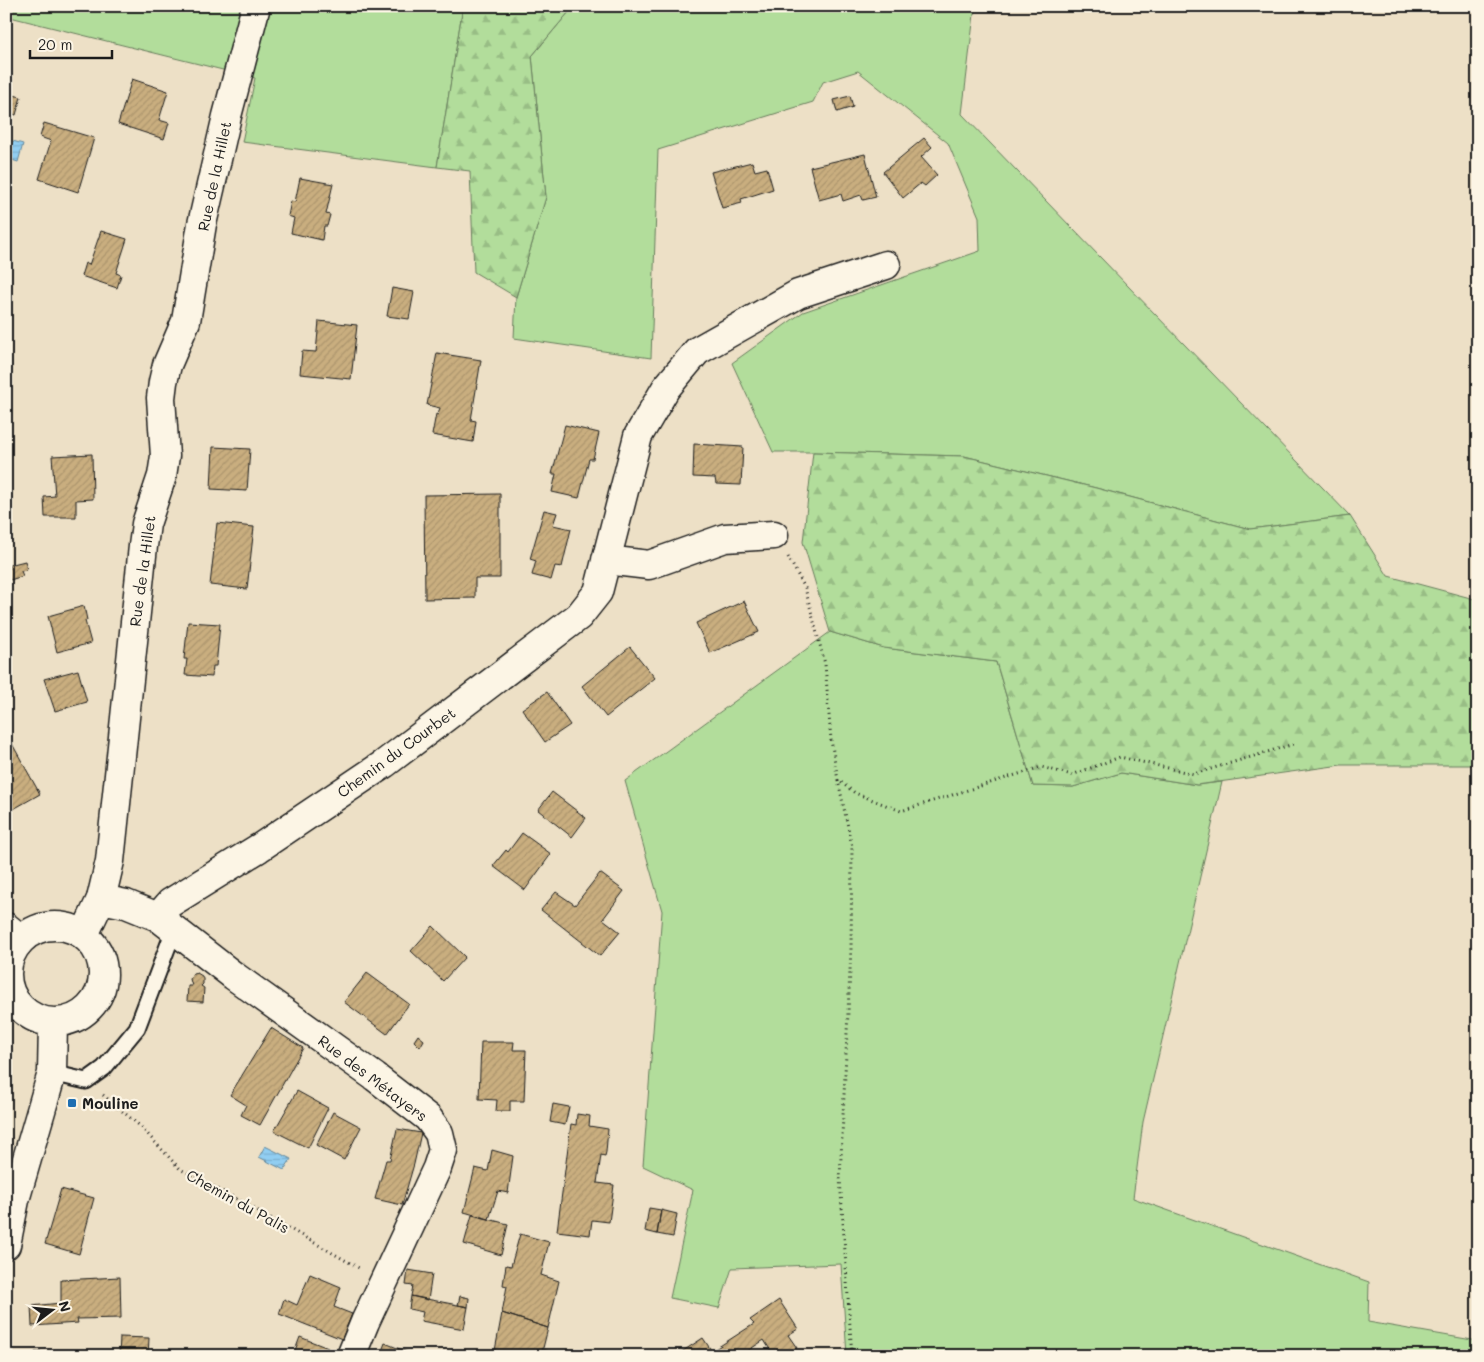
<svg xmlns="http://www.w3.org/2000/svg" width="1484" height="1362" font-family="Mali,sans-serif">
<style>
.grass{fill:#b2dd9b;stroke:#677c5c}
.forest{fill:url(#forest-firs);stroke:#677c5c}
.water{fill:url(#water-rules);stroke:#62879c}
.building{fill:url(#building-hatch);stroke:#1c1c1c}
.lines{fill:none;stroke-linecap:round;stroke-linejoin:round}
.service-casing{stroke:#1c1c1c;stroke-width:19}
.minor-casing{stroke:#1c1c1c;stroke-width:31}
.tertiary-casing{stroke:#1c1c1c;stroke-width:31}
.path{stroke:#1c1c1c;stroke-width:3;stroke-dasharray:1 4;stroke-linecap:butt}
.service{stroke:#fcf5e5;stroke-width:15}
.minor{stroke:#fcf5e5;stroke-width:28}
.tertiary{stroke:#fcf5e5;stroke-width:28}
.poi-dot{fill:#1f6fb2;stroke:#fcf5e5;stroke-width:2}
.labels{text-anchor:middle;dominant-baseline:central;stroke-width:4.5;stroke-linejoin:round;paint-order:stroke}
.street-label{font-size:15px;fill:#1c1c1c;stroke:#fcf5e5}
.poi-label{font-size:15px;font-weight:bold;fill:#1c1c1c;stroke:#fcf5e5;text-anchor:start}
</style>
<defs>
<pattern id="forest-firs" width="22" height="20" patternUnits="userSpaceOnUse" patternTransform="scale(1.25)"><rect width="22" height="20" fill="#b2dd9b"/><path d="M5 1l3.5 6h-7zM16 11l3.5 6h-7z" fill="#98bd85"/></pattern>
<pattern id="water-rules" width="6" height="5" patternUnits="userSpaceOnUse" patternTransform="scale(1.25)"><rect width="6" height="5" fill="#91cef2"/><path d="M0 2.5h6" fill="none" stroke="#7cb0cf"/></pattern>
<pattern id="building-hatch" width="6" height="6" patternUnits="userSpaceOnUse" patternTransform="scale(1.25)"><rect width="6" height="6" fill="#c9ae7f"/><path d="M-1 1l2-2M0 6l6-6M5 7l2-2" fill="none" stroke="#ac956d"/></pattern>
</defs>
<rect width="100%" height="100%" fill="#ede0c6"/>
<filter id="ink" filterUnits="userSpaceOnUse"><feTurbulence type="fractalNoise" baseFrequency=".02" numOctaves="2"/><feDisplacementMap in="SourceGraphic" scale="10" xChannelSelector="R" yChannelSelector="G"/><feConvolveMatrix kernelMatrix="1 2 1 2 8 2 1 2 1" color-interpolation-filters="sRGB"/></filter>
<g filter="url(#ink)">
<path class="grass" d="M6 6H463L437 167 242 142 255 78 6 16Z
M574 6H975L962 114 1350 516 1250 529 1096 488 964 456 813 452H773L732 363 803 312 980 251 979 217 948 143 858 71 823 82 813 102 658 150 651 358 514 338 516 297 546 197 532 56Z
M830 632 884 648 996 662 1033 786 1073 787 1121 773 1197 785 1222 782 1143 1122 1133 1198 1369 1282 1368 1322 1478 1341V1356H847L841 1264 732 1268 719 1308 670 1298 693 1190 643 1166 662 911 625 781Z"/>
<path class="forest" d="M463 6H574L532 56 546 197 516 297 474 272 470 171 437 167Z
M813 452 964 456 1096 488 1250 529 1350 516 1388 576 1478 600V766L1470 765H1341L1197 785 1121 773 1073 787 1033 786 996 662 884 648 830 632 803 542Z"/>
<path class="water" d="M6 139 23 144 18 162 6 158Z
M265 1146 291 1159 284 1170 259 1157Z"/>
<path class="building" d="M132 79 168 91 159 120 169 123 164 139 118 124Z
M6 93 21 97 16 115 6 112Z
M850 96 853 107 837 112 834 100Z
M44 123 94 138 78 192 39 179 51 141 40 137Z
M924 138 932 147 921 157 937 175 925 186 921 183 903 198 883 172Z
M865 154 876 197 863 200 861 195 843 201 841 194 819 200 810 167Z
M752 162 755 171 767 168 773 189 741 199 742 203 722 208 711 172Z
M300 178 333 184 326 214 330 215 327 226H324L322 240 291 233 294 218 288 216 291 201 295 202Z
M101 231 127 239 116 273 121 275 117 288 81 276 85 263 89 265Z
M392 288 414 292 409 319 387 316Z
M319 321 357 325 351 379 300 374 302 351 316 352Z
M437 353 481 360 471 420 476 421 473 442 432 435 436 414 438 415 440 408 427 405Z
M565 425 599 433 593 459H589L579 498 552 492 556 474H552Z
M694 444 743 447 741 485 716 484 715 478 693 477Z
M213 447 250 449 247 491 211 489Z
M92 454 93 499 76 500V517H45L44 497 55 496 52 456Z
M500 494V578H475V598L425 599 424 495Z
M544 510 557 513 553 525 571 529 562 567 555 566 551 580 532 575 536 561 530 559Z
M217 523 254 527 247 589 210 585Z
M25 561 27 570 21 571 23 576 10 580 7 569H10L9 565Z
M744 601 759 632 710 653 696 623Z
M84 606 87 620 85 621 91 643 57 652 48 616Z
M188 622 220 624 216 666H213L212 677 185 675 187 659H184Z
M630 647 655 678 606 717 582 686Z
M78 670 87 702 55 711 44 679Z
M547 692 570 725 545 742 522 709Z
M6 733 40 794 10 811 6 805Z
M552 792 586 818 572 837 538 810Z
M522 833 551 854 525 890 493 866 506 850 508 852Z
M600 873 624 891 603 919 620 932 600 956 541 910 556 892 575 905Z
M433 926 465 957 443 981 411 951Z
M197 973 202 976 203 979V984L201 986 204 988 203 1002 187 1001 188 986H192L190 979 193 974Z
M367 973 409 1004 387 1034 344 1002Z
M271 1028 303 1048 260 1125 241 1115 246 1105 230 1095Z
M418 1035 424 1040 420 1047 414 1041Z
M481 1042H514L513 1050H526L524 1101H510V1111H496L497 1100 479 1099Z
M297 1091 328 1108 308 1148 274 1131Z
M553 1104 569 1107 565 1125 550 1122Z
M333 1112 361 1127 344 1160 316 1145Z
M577 1114 590 1116 589 1126 608 1129 606 1152 605 1156 601 1155 597 1183 614 1185 609 1222 592 1220 590 1235 557 1231 571 1124 576 1125Z
M397 1129 421 1133 414 1164 402 1205 375 1199 386 1160H390Z
M492 1150 513 1156 508 1193 498 1191 489 1219 464 1212 475 1168 488 1171Z
M61 1189 94 1198 79 1254 45 1244Z
M649 1208 661 1210 657 1234 645 1231Z
M661 1210 677 1214 673 1237 657 1234Z
M472 1215 508 1224 501 1255 464 1244Z
M520 1234 549 1242 541 1275 559 1281 548 1328 502 1313 507 1286 503 1285 506 1265 511 1266Z
M408 1270 432 1274 428 1300 411 1296 413 1286 406 1285Z
M310 1274 341 1287 334 1307 352 1314 342 1339 279 1314 284 1299 297 1305Z
M120 1277 121 1318 77 1319 78 1323 32 1326 31 1306 61 1303V1280Z
M411 1296 468 1307 464 1329 421 1321 423 1312 409 1309Z
M460 1296 469 1298 468 1307 458 1305Z
M779 1300 798 1329 788 1335 797 1348 785 1356H774L764 1340 740 1356H715L712 1351 754 1324 750 1320Z
M502 1313 548 1328 541 1356H494Z
M120 1337 149 1338 148 1356H119Z
M300 1337 328 1348 326 1356H293Z
M703 1338 715 1356H681L680 1353Z
M385 1343 417 1356H380Z
M543 1349 566 1356H541Z
M35 1352 64 1353V1356H35Z"/>
<g class="lines">
<g class="service-casing">
<path id="service" d="M52 1073 86 1081 104 1068 137 1028 174 930"/>
</g>
<g class="minor-casing">
<path id="minor" d="M606 560 649 565 725 538 774 535
M101 899 126 904 158 917 234 976 375 1077 428 1118 439 1133 443 1150 437 1168 365 1322 351 1356
M158 917 170 903 259 848 384 764 579 616 598 592 638 436 666 388 697 351 798 294 886 265
M6 927 21 939"/>
</g>
<g class="tertiary-casing">
<path id="tertiary" d="M7 974a48 48 0 1 1 96 0a48 48 0 1 1-96 0Z
M84 935 101 899 110 861 143 546 146 524 162 476 165 456 161 398 163 382 167 365 186 321 202 224 227 116 256 6
M6 1245 15 1200 52 1073 53 1023"/>
</g>
<path class="path" d="M788 557 805 588 825 664 831 740 838 780 855 793 901 811 1041 767 1072 775 1120 757 1194 774 1294 744
M838 780 852 846 851 950 840 1178 852 1356
M103 1095 140 1126 180 1169 237 1199 359 1268"/>
<use href="#service" class="service"/>
<use href="#minor" class="minor"/>
<use href="#tertiary" class="tertiary"/>
</g>
</g>
<rect class="poi-dot" x="67" y="1098" width="10" height="10" rx="2.5"/>
<g class="labels">
<g class="street-label">
<text transform="translate(214 176) rotate(-78)">Rue de la Hillet</text>
<text transform="translate(142 571) rotate(-82)">Rue de la Hillet</text>
<text transform="translate(396 752) rotate(-36)">Chemin du Courbet</text>
<text transform="translate(373 1078) rotate(37)">Rue des Métayers</text>
<text transform="translate(238 1201) rotate(29)">Chemin du Palis</text>
</g>
<g class="poi-label">
<text x="82" y="1103">Mouline</text>
</g>
</g>
<rect width="1484" height="1362" fill="none" stroke="#fcf5e5" stroke-width="25"/>
<rect x="12" y="12" width="1459" height="1337" fill="none" stroke="#1c1c1c" stroke-width="2" filter="url(#ink)"/>
<g transform="translate(52 1310) rotate(74)" stroke="#fcf5e5" stroke-width="4" paint-order="stroke">
<path d="M0-4L9 19L0 12L-9 19Z" fill="#1c1c1c"/>
<text y="-8" font-size="14" font-weight="bold" text-anchor="middle" fill="#1c1c1c">N</text>
</g>
<path d="M30 50v8h82v-8" fill="none" stroke="#1c1c1c" stroke-width="2.5"/>
<text x="38" y="50" font-size="15" fill="#1c1c1c" stroke="#fcf5e5" stroke-width="4" paint-order="stroke">20 m</text>
</svg>
